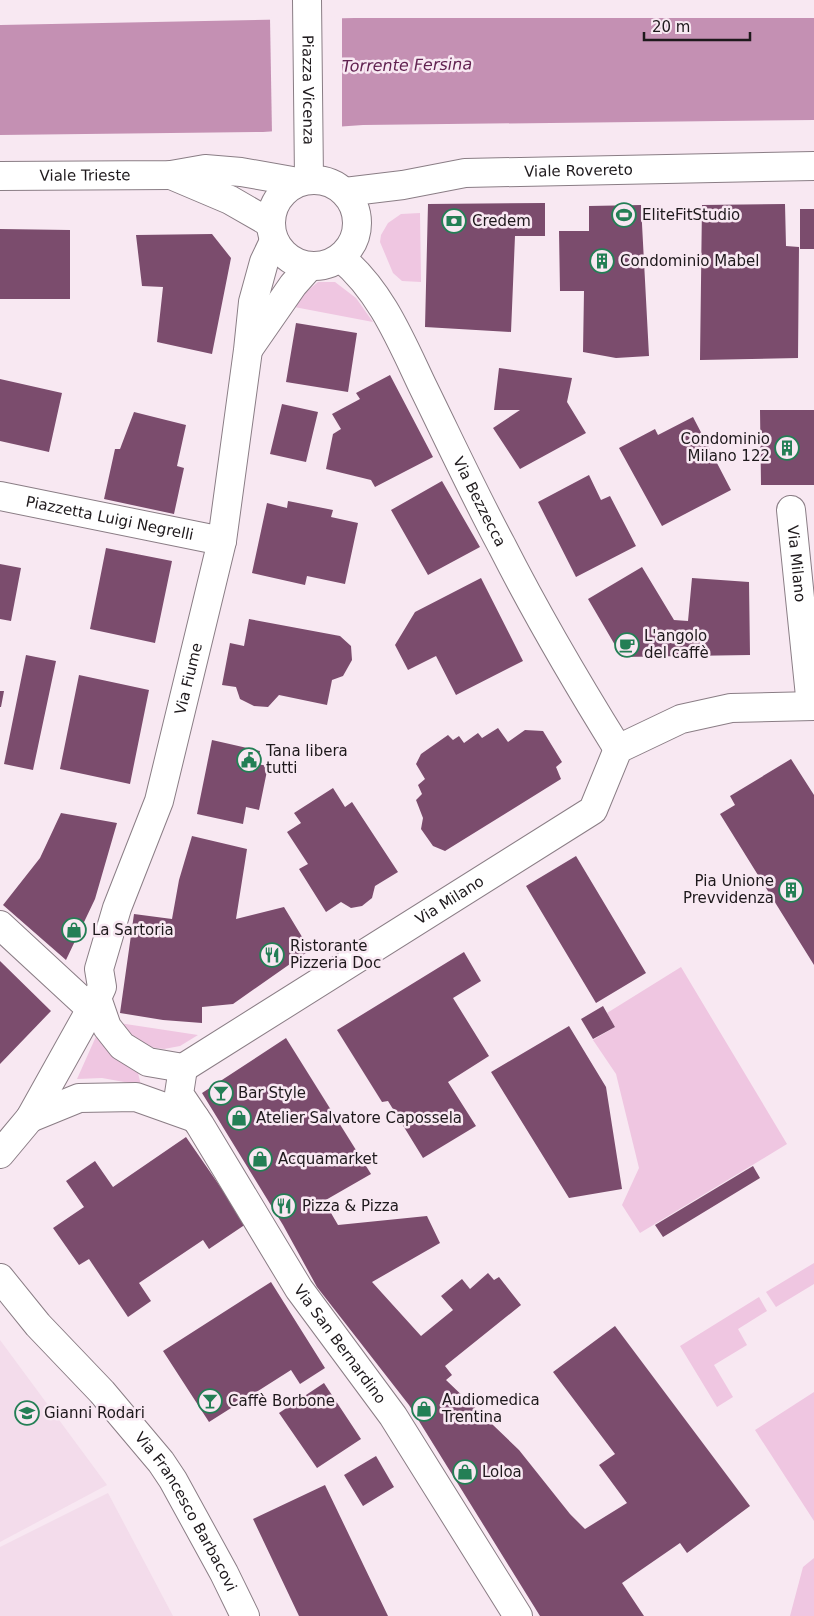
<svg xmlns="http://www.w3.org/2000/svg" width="814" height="1616" font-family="'DejaVu Sans',sans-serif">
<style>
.built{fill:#f3dceb}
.green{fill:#efc6e1}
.water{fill:#c490b3}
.pier{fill:#f8e8f2}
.building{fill:#7b4c6d}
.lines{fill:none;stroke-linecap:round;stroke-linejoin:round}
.minor-casing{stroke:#8a7d85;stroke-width:30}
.major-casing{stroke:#8a7d85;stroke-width:30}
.minor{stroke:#fff;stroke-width:28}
.major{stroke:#fff;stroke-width:28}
.labels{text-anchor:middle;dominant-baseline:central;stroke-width:5;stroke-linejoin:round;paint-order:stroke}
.street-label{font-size:15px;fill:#1e191c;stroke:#f8e8f2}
.poi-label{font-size:15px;fill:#1e191c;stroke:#f8e8f2;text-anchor:start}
.water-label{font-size:16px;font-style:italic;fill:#612250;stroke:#f8e8f2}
</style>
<rect width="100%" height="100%" fill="#f8e8f2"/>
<path class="built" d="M0 1340 107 1485 0 1542Z
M108 1493 173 1616H0V1547Z"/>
<path class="green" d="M420 213 421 282 402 281 393 273 380 242 381 235 388 223 401 214Z
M318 282H335L356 298 373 322 289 306Z
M681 967 787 1144 640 1233 622 1205 639 1168 616 1074 593 1040 615 1027 607 1013Z
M119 1023 198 1035 180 1046 164 1049 142 1046 127 1038Z
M98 1032C109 1054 117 1060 138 1073L141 1085 102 1078 77 1079Z
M814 1263V1284L776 1307 766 1292Z
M759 1297 767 1311 738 1329 747 1345 714 1365 733 1397 717 1407 680 1346Z
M814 1392V1521L755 1430Z
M814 1558V1616H790L803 1567Z"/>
<path class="water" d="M355 18H814V120L363 125 263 132 0 135V25Z"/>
<path class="pier" d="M342 16V129L272 134 270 18Z"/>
<path class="building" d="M545 203V236H515L511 332 425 327 428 204Z
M785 204 786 246 799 247 798 358 700 360 702 205Z
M641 205 649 356 616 358 583 352 584 291H560L559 231H589V206Z
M800 209H814V249H800Z
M0 229 70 230V299H0Z
M212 234 231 258 212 354 157 342 163 287 142 286 136 235Z
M296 323 357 333 348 392 286 382Z
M499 368 572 378 567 402 586 433 520 469 493 428 520 410H494Z
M390 375 433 457 375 487 371 480 326 469 333 434 341 429 332 414 360 399 356 393Z
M0 379 62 393 49 452 0 441Z
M282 404 318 412 306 462 270 454Z
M760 410H814V485H761Z
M134 412 186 425 177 466 184 468 174 514 104 499 115 449H120Z
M693 417 731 490 662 526 619 448 655 429 658 435Z
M589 475 601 500 610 496 636 546 576 577 538 502Z
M442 481 480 547 428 575 391 510Z
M288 501 333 510 331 517 358 523 345 584 307 576 305 585 252 573 267 503 287 508Z
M106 548 172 561 155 643 90 629Z
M0 564 21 568 11 621 0 619Z
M642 567 674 620 688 621 692 578 749 582 750 655 622 657 588 599Z
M481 578 523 661 456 695 436 656 408 670 395 645 415 612Z
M249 619 340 636 351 646 352 660 343 676 332 680 327 705 279 695 268 707 254 706 240 699 236 687 222 685 230 643 244 646Z
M26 655 56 661 33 770 4 764Z
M79 675 149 690 130 784 60 769Z
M0 691H4L1 707H0Z
M498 728 508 742 525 730 543 731 562 762 556 767 561 779 445 851 433 846 421 829 423 818 416 800 422 794 418 785 425 779 416 764 421 754 448 735 453 740 459 736 464 743 478 733 482 738Z
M212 740 260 751 257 764 268 766 259 810 246 807 243 824 197 814Z
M791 759 814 795V965L720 814 735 805 730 796Z
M333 788 345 807 352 802 398 872 375 886 372 898 362 906 351 908 341 902 326 912 299 869 308 864 287 832 301 823 294 813Z
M61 813 117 823 95 899 66 960 3 905 40 858Z
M192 836 247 849 236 919 284 907 310 950 233 1004 202 1007V1023L163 1020 120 1013 134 914 172 919 179 880Z
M576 856 646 973 596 1003 526 886Z
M464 952 481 981 453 998 489 1056 448 1082 476 1126 423 1158 388 1101 382 1102 337 1030Z
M0 961 51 1011 0 1064Z
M603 1006 615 1027 593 1039 581 1019Z
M569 1026 606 1087 622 1189 569 1198 491 1072Z
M286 1038 371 1174 324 1201 338 1225 427 1216 440 1243 372 1282 421 1336 453 1310 441 1296 462 1279 470 1289 488 1273 494 1280 499 1277 521 1305 445 1366 452 1375 446 1380 519 1450 570 1514 585 1529 627 1503 599 1465 615 1454 553 1372 615 1326 750 1506 687 1553 680 1543 622 1583 644 1616H540L409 1405 317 1287 283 1225 202 1093Z
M186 1137 246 1224 209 1249 203 1240 139 1283 151 1301 128 1317 89 1259 79 1265 53 1228 84 1207 66 1181 95 1161 113 1187Z
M753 1166 760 1178 663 1237 655 1225Z
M271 1282 325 1368 300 1384 291 1370 209 1422 163 1351Z
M324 1383 361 1439 317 1468 279 1413Z
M376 1456 394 1487 363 1506 344 1475Z
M325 1485 388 1616H299L253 1519Z"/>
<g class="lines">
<g class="minor-casing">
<g id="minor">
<path d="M171 175 230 200 270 223"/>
<path id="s1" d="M0 176 171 175 205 169 241 172 298 182"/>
<path id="s2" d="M345 192 403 185 465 173 814 166"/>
<path id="s3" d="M341 258C381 291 401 341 423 387 449 440 474 494 502 546 537 615 577 683 618 749"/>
<path id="s4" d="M0 496 222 541"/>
<path id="s5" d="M791 510 811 706"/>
<path d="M0 925 92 1010"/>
<path id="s6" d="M97 998 107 1027 122 1046 148 1062 183 1068 593 810 618 749 681 719 731 708 814 706"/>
<path id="s7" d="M183 1068 179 1094 200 1125 299 1289 393 1416 518 1616"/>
<path d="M30 1118 79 1098 136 1097 195 1118"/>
</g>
</g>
<g class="major-casing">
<g id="major">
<path id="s8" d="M307 0 309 179"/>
<circle cx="314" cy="223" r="43"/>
<path d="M250 347 293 285 309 267"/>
<path id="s9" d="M0 1154 30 1118 97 998 102 987 99 969 117 908 159 801 222 541 248 350 253 302 264 262 274 241"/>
<path id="s10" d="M0 1278 38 1325 102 1392 161 1462 173 1480 224 1573 245 1616"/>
</g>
</g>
<use href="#minor" class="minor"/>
<use href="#major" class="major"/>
</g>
<defs>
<g id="stadium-ring" transform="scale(1.25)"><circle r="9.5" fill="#f8e8f2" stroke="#237f55" stroke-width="1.5"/><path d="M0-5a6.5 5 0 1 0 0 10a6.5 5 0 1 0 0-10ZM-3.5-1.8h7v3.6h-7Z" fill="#237f55"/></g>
<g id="bank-ring" transform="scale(1.25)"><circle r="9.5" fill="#f8e8f2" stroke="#237f55" stroke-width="1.5"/><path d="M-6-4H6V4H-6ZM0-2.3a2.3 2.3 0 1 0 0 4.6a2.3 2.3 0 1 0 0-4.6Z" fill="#237f55"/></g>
<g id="building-ring" transform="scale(1.25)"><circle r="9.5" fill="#f8e8f2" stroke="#237f55" stroke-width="1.5"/><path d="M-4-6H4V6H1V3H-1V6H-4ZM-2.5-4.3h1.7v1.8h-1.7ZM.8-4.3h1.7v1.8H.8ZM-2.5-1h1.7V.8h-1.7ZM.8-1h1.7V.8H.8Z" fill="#237f55"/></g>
<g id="cafe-ring" transform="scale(1.25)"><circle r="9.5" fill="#f8e8f2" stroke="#237f55" stroke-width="1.5"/><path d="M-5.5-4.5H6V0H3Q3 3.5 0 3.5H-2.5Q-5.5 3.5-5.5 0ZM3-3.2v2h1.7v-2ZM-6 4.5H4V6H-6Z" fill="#237f55"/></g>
<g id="civic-ring" transform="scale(1.25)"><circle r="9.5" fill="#f8e8f2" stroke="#237f55" stroke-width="1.5"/><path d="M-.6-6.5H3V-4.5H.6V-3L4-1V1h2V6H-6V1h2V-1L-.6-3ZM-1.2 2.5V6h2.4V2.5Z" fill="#237f55"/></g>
<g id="shop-ring" transform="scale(1.25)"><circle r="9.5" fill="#f8e8f2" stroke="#237f55" stroke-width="1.5"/><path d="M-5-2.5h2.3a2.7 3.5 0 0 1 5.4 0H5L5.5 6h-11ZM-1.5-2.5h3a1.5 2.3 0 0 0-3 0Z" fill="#237f55"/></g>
<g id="restaurant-ring" transform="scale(1.25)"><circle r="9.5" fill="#f8e8f2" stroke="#237f55" stroke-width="1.5"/><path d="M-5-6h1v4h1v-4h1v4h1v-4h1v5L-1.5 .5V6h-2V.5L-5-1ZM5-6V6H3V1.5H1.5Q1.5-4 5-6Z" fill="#237f55"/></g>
<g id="bar-ring" transform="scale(1.25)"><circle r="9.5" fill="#f8e8f2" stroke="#237f55" stroke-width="1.5"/><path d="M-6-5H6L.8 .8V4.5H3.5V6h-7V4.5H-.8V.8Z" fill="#237f55"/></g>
<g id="school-ring" transform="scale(1.25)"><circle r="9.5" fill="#f8e8f2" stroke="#237f55" stroke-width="1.5"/><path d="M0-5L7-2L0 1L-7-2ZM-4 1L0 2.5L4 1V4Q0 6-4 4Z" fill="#237f55"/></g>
</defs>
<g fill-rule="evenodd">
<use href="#stadium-ring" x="624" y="215"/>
<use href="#bank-ring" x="454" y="221"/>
<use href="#building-ring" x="602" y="261"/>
<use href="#building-ring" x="787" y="448"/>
<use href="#cafe-ring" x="627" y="645"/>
<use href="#civic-ring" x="249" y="760"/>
<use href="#building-ring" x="791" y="890"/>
<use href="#shop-ring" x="74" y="930"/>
<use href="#restaurant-ring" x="272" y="955"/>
<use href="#bar-ring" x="221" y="1093"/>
<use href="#shop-ring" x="239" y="1118"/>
<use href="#shop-ring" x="260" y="1159"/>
<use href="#restaurant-ring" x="284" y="1206"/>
<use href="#bar-ring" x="210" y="1401"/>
<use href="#shop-ring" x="424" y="1409"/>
<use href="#school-ring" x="27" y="1413"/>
<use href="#shop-ring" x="465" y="1472"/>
</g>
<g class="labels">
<g class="street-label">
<text stroke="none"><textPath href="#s8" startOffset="90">Piazza Vicenza</textPath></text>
<text stroke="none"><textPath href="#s2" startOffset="235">Viale Rovereto</textPath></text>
<text stroke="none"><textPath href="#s1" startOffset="85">Viale Trieste</textPath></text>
<text stroke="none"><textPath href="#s3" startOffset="282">Via Bezzecca</textPath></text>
<text stroke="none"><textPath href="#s4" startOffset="112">Piazzetta Luigi Negrelli</textPath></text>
<text stroke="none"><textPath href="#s5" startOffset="54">Via Milano</textPath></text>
<text stroke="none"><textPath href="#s9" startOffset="519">Via Fiume</textPath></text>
<text stroke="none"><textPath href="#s6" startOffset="436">Via Milano</textPath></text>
<text stroke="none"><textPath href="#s7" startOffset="324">Via San Bernardino</textPath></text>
<text stroke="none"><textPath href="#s10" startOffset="300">Via Francesco Barbacovi</textPath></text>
</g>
<g class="poi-label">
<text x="642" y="215">EliteFitStudio</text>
<text x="472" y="221">Credem</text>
<text x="620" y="261">Condominio Mabel</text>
<text x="770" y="439" text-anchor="end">Condominio<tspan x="770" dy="17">Milano 122</tspan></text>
<text x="644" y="636">L'angolo<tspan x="644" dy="17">del caffè</tspan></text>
<text x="266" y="751">Tana libera<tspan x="266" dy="17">tutti</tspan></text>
<text x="774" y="881" text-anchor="end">Pia Unione<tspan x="774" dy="17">Prevvidenza</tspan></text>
<text x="92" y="930">La Sartoria</text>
<text x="290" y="946">Ristorante<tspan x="290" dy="17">Pizzeria Doc</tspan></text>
<text x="238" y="1093">Bar Style</text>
<text x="256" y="1118">Atelier Salvatore Capossela</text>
<text x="278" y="1159">Acquamarket</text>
<text x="302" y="1206">Pizza &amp; Pizza</text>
<text x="442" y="1400">Audiomedica<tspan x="442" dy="17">Trentina</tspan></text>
<text x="228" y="1401">Caffè Borbone</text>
<text x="44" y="1413">Gianni Rodari</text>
<text x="482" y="1472">Loloa</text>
</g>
<g class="water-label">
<text transform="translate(407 65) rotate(-1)">Torrente Fersina</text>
</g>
</g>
<path d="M644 32v8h106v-8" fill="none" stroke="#1e191c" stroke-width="2.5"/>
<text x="652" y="32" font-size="15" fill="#1e191c" stroke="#f8e8f2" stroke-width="4" paint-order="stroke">20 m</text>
</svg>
